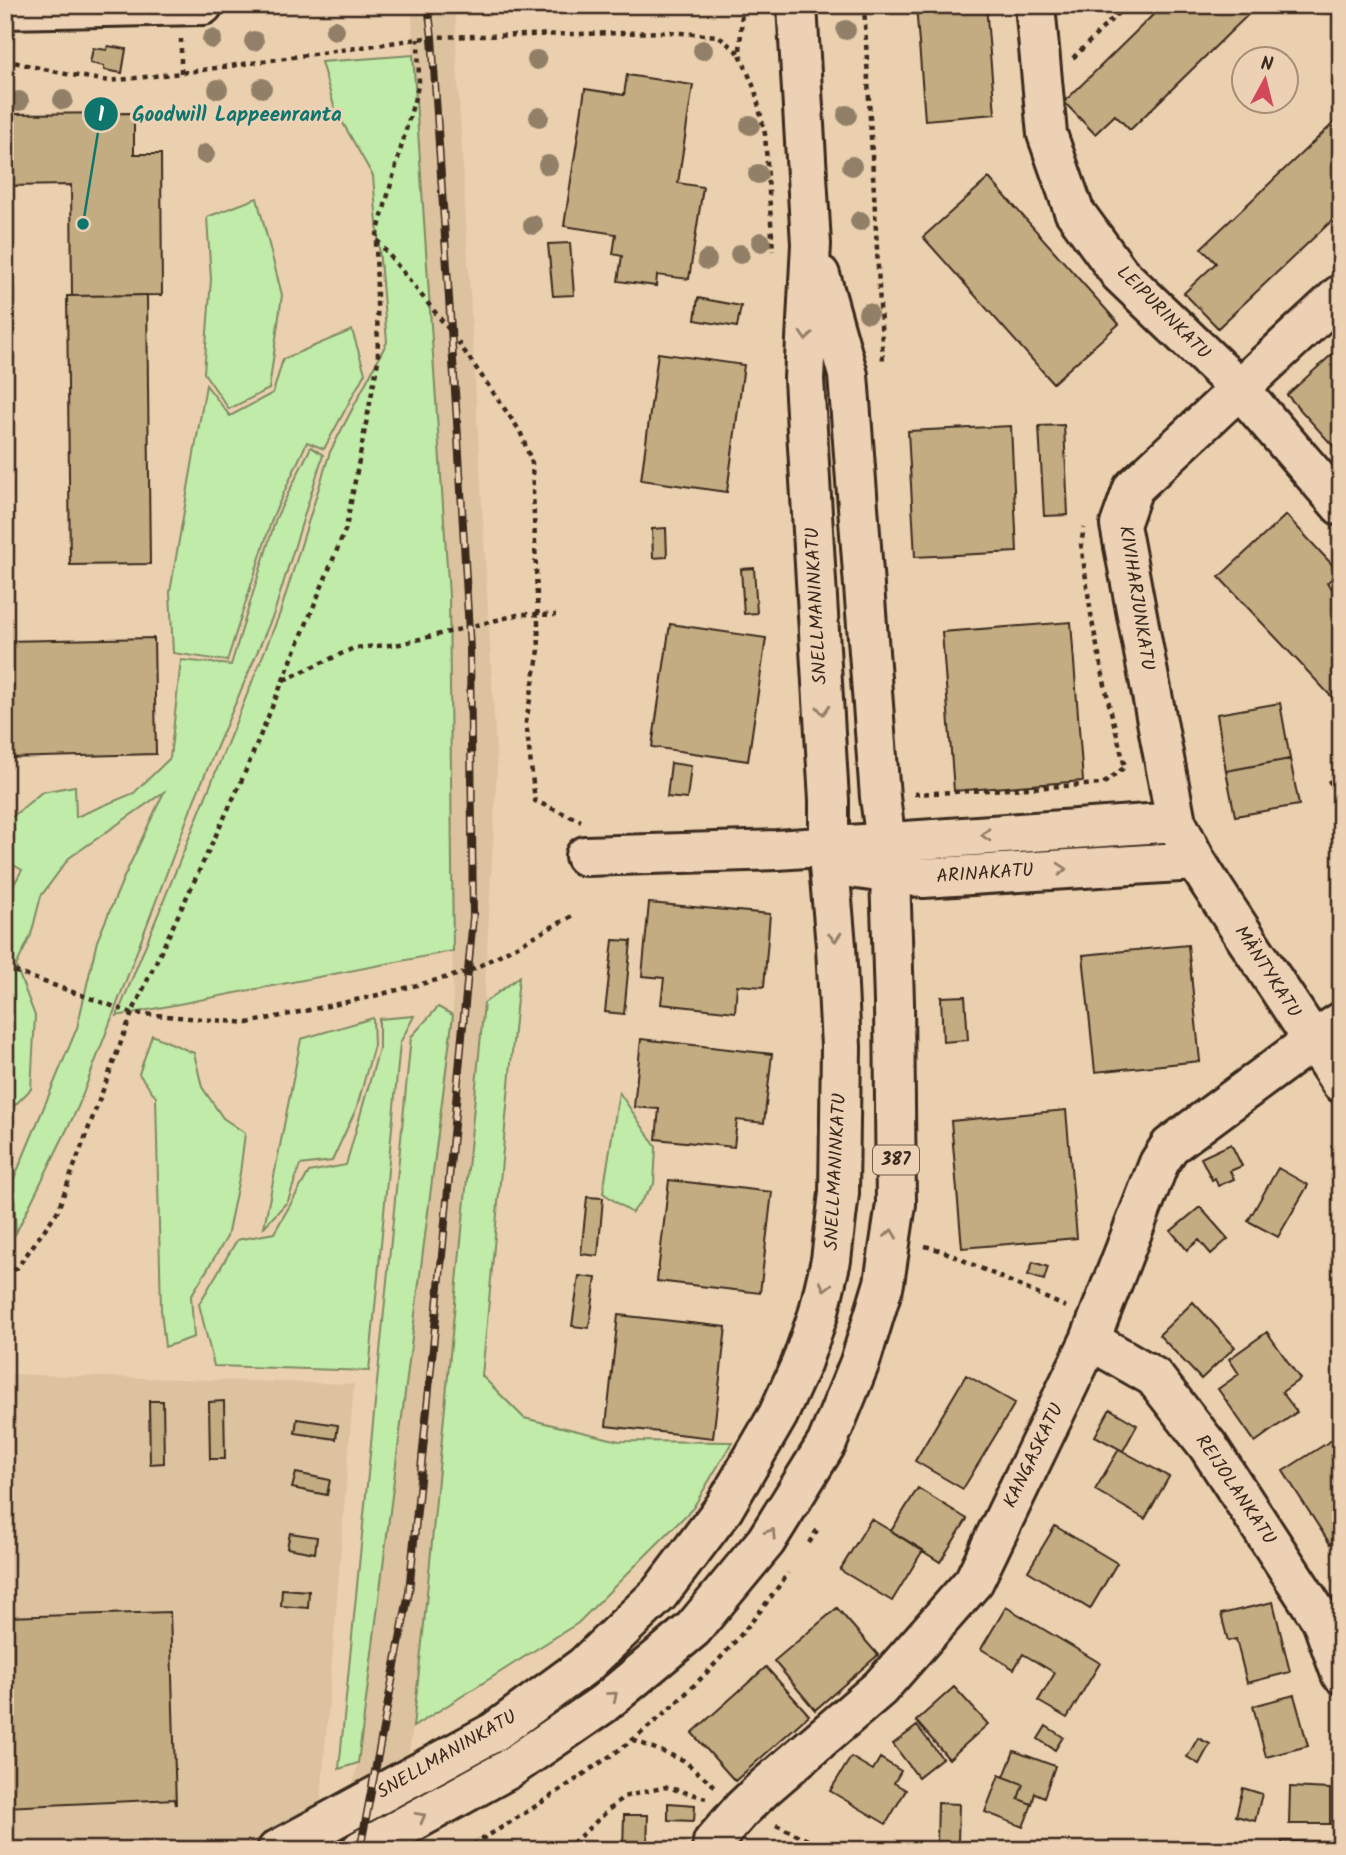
<svg xmlns="http://www.w3.org/2000/svg" width="1346" height="1855" font-family="Kalam,sans-serif">
<style>
.built{fill:#dcc29f}
.green{fill:#c1eba8;stroke:#7e8a63;stroke-width:2}
.building{fill:#c3ac82;stroke:#3b2a1e;stroke-width:2}
.lines{fill:none;stroke-linecap:round;stroke-linejoin:round}
.minor-casing{stroke:#3b2a1e;stroke-width:44}
.major-casing{stroke:#3b2a1e;stroke-width:44}
.path{stroke:#3b2a1e;stroke-width:4.5;stroke-dasharray:5 5;stroke-linecap:butt}
.minor{stroke:#edd1b4;stroke-width:38}
.major{stroke:#edd1b4;stroke-width:38}
.rail-casing{stroke:#3b2a1e;stroke-width:8}
.rail{stroke:#edd1b4;stroke-width:5;stroke-dasharray:16;stroke-linecap:butt}
.tree{fill:#917f67}
.oneway{stroke:#947e69}
.labels{text-anchor:middle;dominant-baseline:central;stroke-width:6;stroke-linejoin:round;paint-order:stroke}
.shield{fill:#edd1b4;stroke:#705c4b;stroke-width:2}
.shield-label{font-size:18px;font-weight:bold;fill:#3b2a1e}
.street-label{font-size:19px;fill:#3b2a1e;stroke:#edd1b4}
.leader{fill:none;stroke:#0f766e;stroke-width:2.5}
.callout-dot{fill:#0f766e;stroke:#edd1b4;stroke-width:2.5}
.mark-label{font-size:21px;text-anchor:middle;font-weight:bold;fill:#fff}
.callout-label{font-size:21px;text-anchor:middle;font-weight:bold;fill:#0f766e;stroke:#edd1b4;stroke-width:6;stroke-linejoin:round;paint-order:stroke}
</style>
<rect width="100%" height="100%" fill="#ebd0af"/>
<filter id="ink" filterUnits="userSpaceOnUse"><feTurbulence type="fractalNoise" baseFrequency=".0143" numOctaves="2"/><feDisplacementMap in="SourceGraphic" scale="14" xChannelSelector="R" yChannelSelector="G"/><feConvolveMatrix kernelMatrix="1 2 1 2 8 2 1 2 1" color-interpolation-filters="sRGB"/></filter>
<g filter="url(#ink)">
<path class="built" d="M412 5H455L457 64 497 769 484 1003 424 1624 413 1727 393 1850H338L358 1763 453 1015 449 596 413 55Z
M5 1374 354 1384 317 1850H5Z"/>
<path class="green" d="M413 55 449 596 453 951 117 1016 280 613 330 452 387 342 373 176 335 109 321 62Z
M257 198 282 295 269 389 229 409 204 373 211 279 207 217Z
M352 330 365 373 324 449 307 442 273 516 227 661 173 653 170 592 206 385 230 416 273 393 283 359Z
M311 447 323 455 274 613 195 798 78 1107 16 1233 13 1181 77 1028 97 941 124 877 164 792 69 858 41 896 31 935 16 966 35 1016 31 1089 5 1115V900L22 870 5 860V823L42 792 75 786 76 817 134 793 170 758 181 660 231 665 276 518Z
M519 977 482 1376 524 1418 619 1441 732 1442 693 1508 578 1623 413 1727 424 1624 484 1003Z
M438 1007 453 1015 358 1763 339 1769 411 1037Z
M414 1016 400 1043 369 1371 214 1366 199 1304 237 1240 274 1233 309 1172 346 1165 379 1049V1019Z
M373 1018 374 1045 357 1107 332 1161 300 1165 288 1201 264 1227 301 1039Z
M152 1035 194 1053 202 1087 223 1118 245 1133 240 1173 227 1237 191 1296 194 1337 165 1347 161 1310 156 1097 139 1074Z
M619 1092 656 1147 654 1184 632 1213 603 1193Z"/>
<path class="building" d="M916 5H986L995 114 925 120Z
M1163 5H1258L1130 130 1115 115 1095 134 1064 102Z
M108 46 126 49 122 73 104 70V66L90 63 93 48 107 50Z
M627 75 693 85 678 183 703 187 689 279 657 275 656 286 618 281 622 256 613 254 616 234 564 226 585 89 624 95Z
M134 113V154H161L162 295 72 296 71 185 5 186V114Z
M1341 116V212L1218 328 1184 293 1216 263 1201 248Z
M989 178 1119 324 1053 383 923 237Z
M570 243 574 295 553 296 548 244Z
M147 295 150 564 70 565 67 296Z
M698 298 741 306 737 327 695 320Z
M1341 346V455L1287 395Z
M658 353 744 365 727 492 641 480Z
M1064 425 1068 515 1044 516 1039 426Z
M1011 426 1017 552 915 557 908 431Z
M1286 515 1339 572 1327 583 1341 598V707L1219 577Z
M666 528 667 557 653 558 652 529Z
M754 568 757 613 744 614 741 569Z
M1071 622 1083 781 954 791 942 632Z
M670 624 766 638 748 761 652 747Z
M154 638 156 754 5 758V641Z
M1280 703 1290 759 1226 771 1217 714Z
M1290 759 1299 805 1235 816 1226 771Z
M671 763 691 766 687 799 667 797Z
M649 903 770 914 764 987 737 985 735 1012 661 1004 664 978 642 976Z
M613 940 631 941 624 1014 605 1012Z
M1188 945 1200 1061 1095 1072 1083 955Z
M965 996 968 1040 943 1042 941 997Z
M641 1039 772 1054 764 1123 737 1120 734 1147 656 1139 659 1109 634 1107Z
M1066 1110 1077 1238 962 1248 951 1121Z
M1341 1141V1164L1331 1146Z
M1231 1144 1242 1166 1230 1171 1234 1179 1218 1186 1215 1178 1212 1180 1201 1158Z
M1278 1168 1308 1185 1278 1237 1248 1221Z
M669 1180 772 1192 760 1293 657 1281Z
M587 1197 603 1198 598 1256 581 1254Z
M1200 1207 1228 1239 1211 1254 1199 1240 1187 1250 1171 1231Z
M1033 1262 1048 1267 1044 1280 1028 1275Z
M579 1276 596 1278 589 1328 572 1326Z
M1193 1302 1235 1347 1201 1379 1159 1335Z
M618 1315 726 1327 713 1438 606 1426Z
M1267 1332 1300 1379 1282 1392 1297 1412 1255 1442 1218 1389 1239 1374 1229 1359Z
M966 1375 1015 1403 963 1489 915 1461Z
M149 1401H163L164 1463 150 1464Z
M224 1401 225 1459H210L209 1402Z
M1110 1409 1137 1425 1123 1451 1095 1436Z
M297 1419 338 1425 336 1439 295 1433Z
M1335 1438 1341 1447V1537L1330 1544 1283 1471Z
M1119 1449 1169 1477 1145 1519 1095 1490Z
M296 1473 330 1480 327 1495 292 1488Z
M918 1488 967 1519 940 1562 891 1531Z
M871 1519 923 1550 892 1601 840 1570Z
M1055 1526 1117 1563 1090 1609 1028 1571Z
M290 1533 317 1537 315 1553 287 1548Z
M282 1589 309 1591 308 1608 281 1606Z
M1273 1602 1290 1672 1247 1683 1236 1639 1228 1641 1221 1614Z
M1006 1607 1100 1663 1067 1718 1038 1701 1055 1673 1023 1654 1014 1669 981 1649Z
M837 1608 878 1655 815 1710 774 1661Z
M170 1612 176 1805 175 1799 5 1807V1617Z
M766 1667 809 1715 735 1781 692 1733Z
M954 1687 988 1724 949 1759 916 1721Z
M1294 1695 1308 1746 1266 1757 1253 1706Z
M917 1726 942 1758 918 1777 893 1744Z
M1046 1726 1063 1737 1055 1750 1038 1739Z
M1198 1738 1210 1744 1199 1764 1187 1757Z
M1014 1751 1055 1766 1044 1797 1035 1793 1032 1804 1018 1799 1023 1784 1004 1777Z
M851 1757 873 1770 880 1758 901 1771 894 1783 906 1790 886 1824 830 1791Z
M999 1775 1023 1784 1018 1799 1032 1804 1023 1827 985 1812Z
M1290 1787 1330 1789V1824H1289Z
M1243 1788 1262 1794 1255 1821 1236 1816Z
M668 1803 695 1805 694 1821 668 1820Z
M938 1803 959 1804 958 1842H937Z
M624 1815H648L647 1850H623Z
M1282 1841 1338 1842V1850H1282Z"/>
<g class="lines">
<g class="minor-casing">
<path id="minor" d="M1035 5 1047 134 1074 211 1120 274 1240 389 1341 506
M5 9 203 5
M1341 294 1133 488 1120 525 1176 822 1196 861 1211 885 1341 1083
M585 856 777 850 1176 822
M857 869 923 878 1196 861
M1090 1340 1154 1377 1208 1446 1322 1621 1341 1674
M712 1850 713 1842 742 1809 765 1787 880 1688 974 1581 1090 1340 1159 1163 1170 1146 1312 1041 1341 1022"/>
</g>
<g class="major-casing">
<path id="major" d="M277 1850 494 1732 584 1666 659 1594 724 1508 778 1415 801 1364 818 1315 831 1260 839 1193 841 1047 836 946 829 866V800L804 379 811 244 797 5
M361 1850 507 1770 603 1704 693 1629 766 1541 827 1443 860 1362 884 1283 896 1204 894 1002 890 873 880 797 848 375 820 275"/>
</g>
<path class="path" d="M742 5 740 54 755 90 765 134 773 251
M864 5 883 362
M1073 58 1126 5
M5 60 66 74 109 81 181 73 432 37 669 32 718 36 740 54
M181 73V39
M377 240 451 332 520 431 532 463 539 650 526 722 535 801 581 821
M284 680 354 648 400 644 521 614 556 615
M1328 783 1341 775
M914 794 1103 784 1125 767 1108 700 1092 621 1081 544 1084 528
M5 968 132 1013 248 1023 370 997 468 972 574 915
M925 1246 943 1251 1066 1307
M5 1275 17 1268 57 1212 132 1013 241 782 346 528 378 361 376 238 419 83 418 39
M809 1543 819 1527
M633 1740 683 1760 716 1787
M776 1825 829 1850
M464 1850C508 1824 550 1798 591 1769 606 1759 621 1749 635 1738 693 1692 746 1634 788 1573
M565 1850 623 1797 666 1787 706 1798"/>
<use href="#minor" class="minor"/>
<use href="#major" class="major"/>
<g class="rail-casing">
<path id="rail" d="M360 1850 409 1592 441 1266 473 917 470 650 458 437 432 37 428 5"/>
</g>
<use href="#rail" class="rail"/>
</g>
<g class="tree">
<circle cx="335" cy="30" r="10"/>
<circle cx="846" cy="30" r="10"/>
<circle cx="212" cy="39" r="10"/>
<circle cx="254" cy="41" r="10"/>
<circle cx="703" cy="50" r="10"/>
<circle cx="537" cy="60" r="10"/>
<circle cx="262" cy="88" r="10"/>
<circle cx="218" cy="89" r="10"/>
<circle cx="63" cy="100" r="10"/>
<circle cx="19" cy="101" r="10"/>
<circle cx="847" cy="115" r="10"/>
<circle cx="539" cy="117" r="10"/>
<circle cx="750" cy="125" r="10"/>
<circle cx="205" cy="154" r="10"/>
<circle cx="548" cy="165" r="10"/>
<circle cx="852" cy="166" r="10"/>
<circle cx="758" cy="174" r="10"/>
<circle cx="860" cy="221" r="10"/>
<circle cx="533" cy="225" r="10"/>
<circle cx="761" cy="242" r="10"/>
<circle cx="740" cy="254" r="10"/>
<circle cx="707" cy="260" r="10"/>
<circle cx="868" cy="313" r="10"/>
</g>
<defs><path id="oneway-chevron" d="M-2-3.5L2.5 0L-2 3.5" fill="none" stroke-width="1.6" stroke-linecap="round" stroke-linejoin="round" transform="scale(1.75)"/></defs>
<g class="oneway">
<use href="#oneway-chevron" transform="translate(806 336) rotate(93)"/>
<use href="#oneway-chevron" transform="translate(823 710) rotate(87)"/>
<use href="#oneway-chevron" transform="translate(986 835) rotate(176)"/>
<use href="#oneway-chevron" transform="translate(1062 869) rotate(-4)"/>
<use href="#oneway-chevron" transform="translate(835 937) rotate(85)"/>
<use href="#oneway-chevron" transform="translate(891 1234) rotate(-82)"/>
<use href="#oneway-chevron" transform="translate(825 1286) rotate(104)"/>
<use href="#oneway-chevron" transform="translate(771 1533) rotate(-57)"/>
<use href="#oneway-chevron" transform="translate(613 1696) rotate(-40)"/>
<use href="#oneway-chevron" transform="translate(421 1817) rotate(-29)"/>
</g>
</g>
<g class="labels">
<rect class="shield" x="873" y="1145.5" width="46" height="29" rx="5"/>
<g class="shield-label">
<text x="896" y="1160">387</text>
</g>
<g class="street-label">
<text transform="translate(1163 313) rotate(45)">LEIPURINKATU</text>
<text transform="translate(1136 598) rotate(81)">KIVIHARJUNKATU</text>
<text transform="translate(817 606) rotate(-93)">SNELLMANINKATU</text>
<text transform="translate(985 874) rotate(-4)">ARINAKATU</text>
<text transform="translate(1267 972) rotate(57)">MÄNTYKATU</text>
<text transform="translate(836 1172) rotate(-87)">SNELLMANINKATU</text>
<text transform="translate(1034 1456) rotate(-64)">KANGASKATU</text>
<text transform="translate(1235 1490) rotate(56)">REIJOLANKATU</text>
<text transform="translate(447 1755) rotate(-30)">SNELLMANINKATU</text>
</g>
</g>
<path class="leader" d="M83 224L101 114"/>
<g class="callout-dot">
<circle cx="83" cy="224" r="7"/>
<circle cx="101" cy="114" r="18"/>
</g>
<g class="mark-label">
<text x="101" y="121">1</text>
</g>
<g class="callout-label">
<text x="237" y="121">Goodwill Lappeenranta</text>
</g>
<rect width="1346" height="1855" fill="none" stroke="#edd1b4" stroke-width="28"/>
<rect x="14" y="14" width="1318" height="1827" fill="none" stroke="#3b2a1e" stroke-width="2.5" filter="url(#ink)"/>
<g transform="translate(1265 80) rotate(7)"><circle r="33" fill="#edd1b4" stroke="#a68e78" stroke-width="2"/>
<path d="M0-5L12 26L0 18L-12 26Z" fill="#d1495b"/>
<text y="-10" font-size="19" font-weight="bold" text-anchor="middle" fill="#3b2a1e">N</text>
</g>
</svg>
